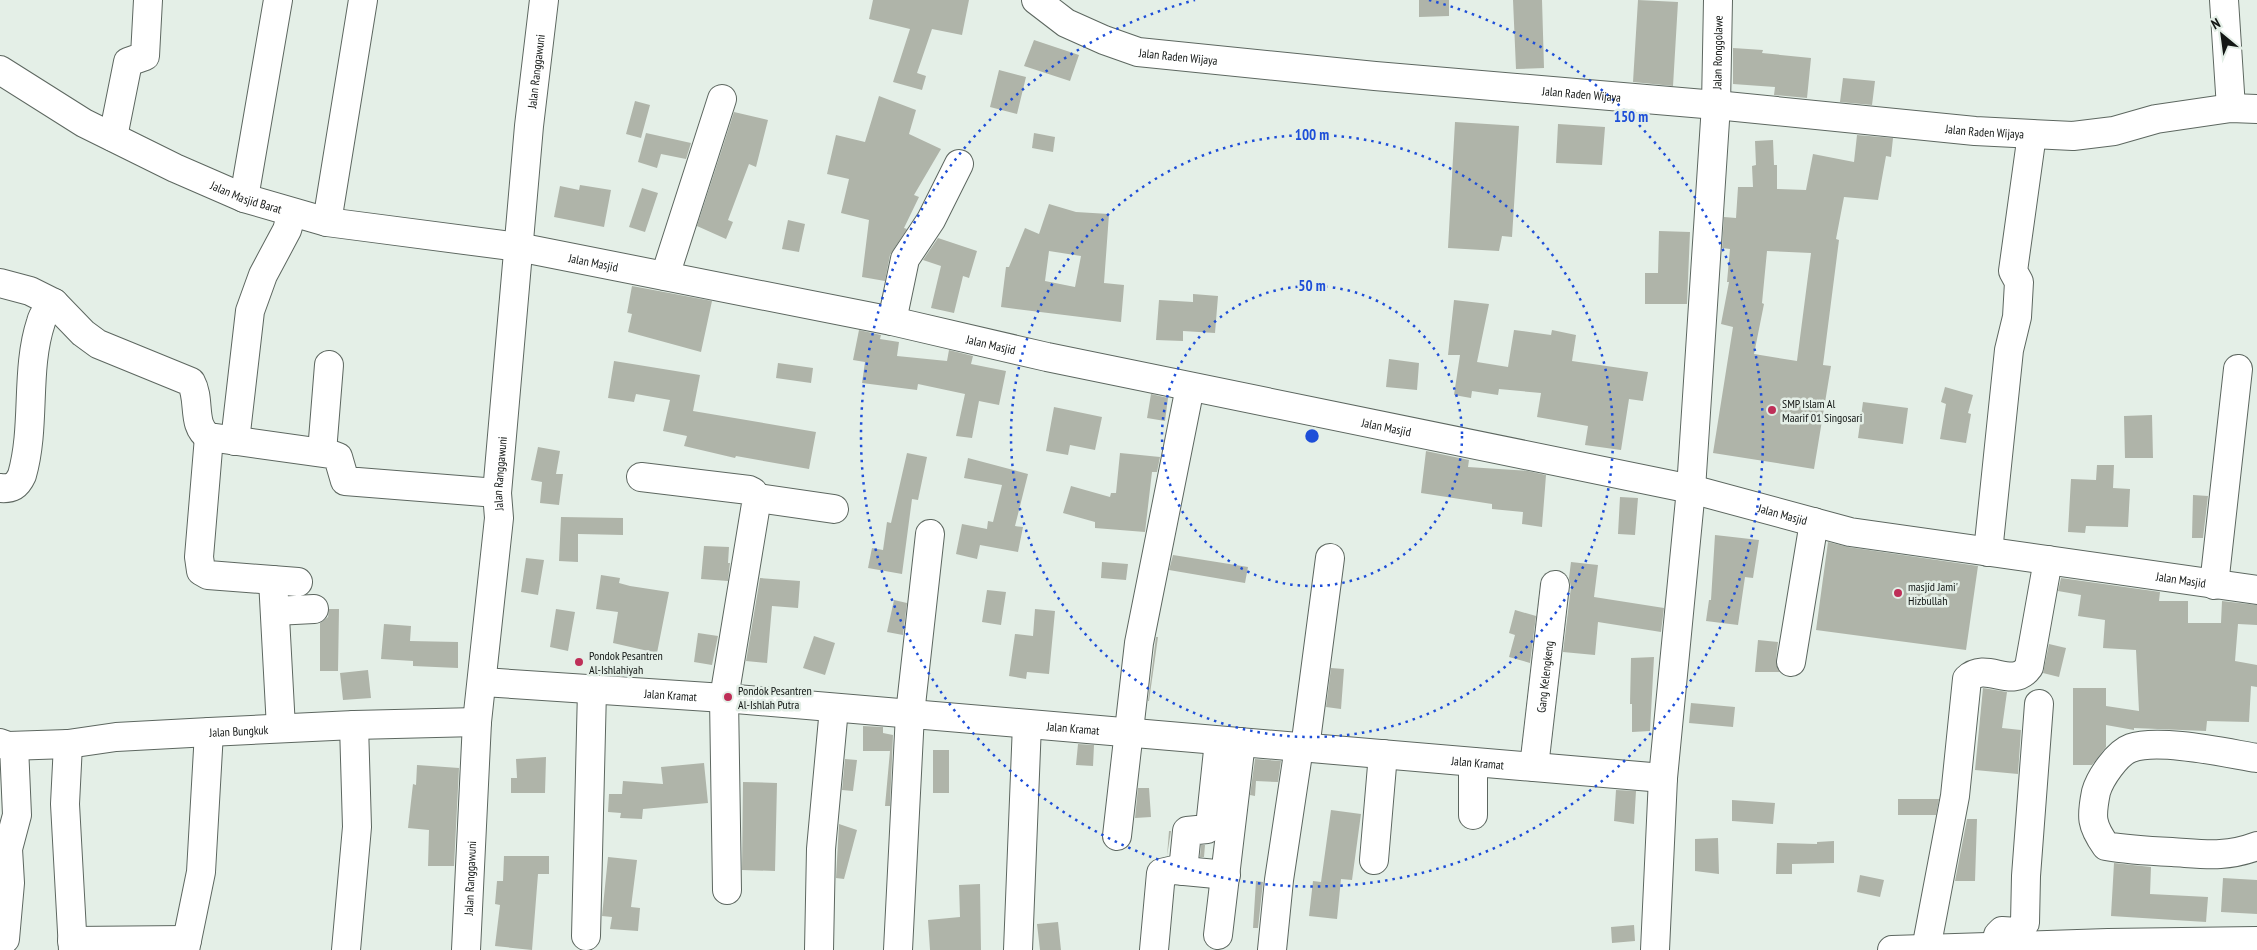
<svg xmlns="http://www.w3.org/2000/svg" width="2257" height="950" font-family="'PT Sans Narrow',sans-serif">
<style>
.building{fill:#afb4a9;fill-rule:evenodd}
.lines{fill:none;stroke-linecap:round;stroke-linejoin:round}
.minor-casing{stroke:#5d6760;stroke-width:30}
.minor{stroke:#fff;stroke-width:28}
.ring{fill:none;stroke:#1d4ed8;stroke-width:2.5;stroke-dasharray:2.5 5}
.poi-dot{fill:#be2f58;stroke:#e4efe7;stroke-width:2}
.labels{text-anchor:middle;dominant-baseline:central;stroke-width:5;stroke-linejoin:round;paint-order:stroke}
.street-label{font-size:12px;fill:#121614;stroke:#e4efe7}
.poi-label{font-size:12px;fill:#121614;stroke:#e4efe7;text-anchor:start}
.centre{fill:#1d4ed8;stroke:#e4efe7;stroke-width:2.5}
.ring-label{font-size:15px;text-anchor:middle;font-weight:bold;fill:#1d4ed8;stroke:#e4efe7;stroke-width:5;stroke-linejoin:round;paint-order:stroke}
</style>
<rect width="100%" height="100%" fill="#e4efe7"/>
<path class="building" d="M873 0H969L962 35 932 29 917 73 926 76 922 90 893 82 910 29 869 19Z
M1419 0H1449V16L1419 17Z
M1513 0H1542L1544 68 1516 69Z
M1638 0 1678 2 1673 86 1633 82Z
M1034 40 1079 55 1070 81 1024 66Z
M1733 48 1763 50 1762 53 1811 58 1807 98 1774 95 1775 87 1733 84Z
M999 70 1026 77 1017 114 990 107Z
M1843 78 1875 81 1872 105 1840 102Z
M879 96 916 110 909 134 941 149 914 195 919 197 904 228 907 229 890 255 885 281 862 277 869 220 841 213 849 179 827 174 836 135 865 142Z
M635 101 650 105 641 138 626 134Z
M734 112 768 120 756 167 749 164 728 220 733 222 726 239 697 226Z
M1455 122 1519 126 1512 237 1502 236 1499 251 1448 248Z
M1558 124 1605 127 1602 165 1556 163Z
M646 133 691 143 686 159 661 154 657 168 638 162Z
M1034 133 1055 137 1053 152 1032 148Z
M1857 135 1893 138 1891 157 1886 156 1878 200 1844 197 1836 239 1839 240 1823 365 1831 366 1814 469 1713 453 1733 327 1721 324 1729 282H1727L1730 249 1722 248 1724 217 1736 218 1738 187H1753L1752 166 1756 165 1755 141 1773 140 1774 165H1777V189L1806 190 1813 154 1854 162ZM1767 251 1811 253 1797 361 1754 354 1764 304 1762 303Z
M580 185 611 190 604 227 554 217 560 186 579 190Z
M642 188 658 193 645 232 629 227Z
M1049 204 1076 212 1109 214 1104 283 1124 285 1121 322 1001 307 1006 267H1009L1025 228 1039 234ZM1049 251 1081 256 1075 287 1045 281Z
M788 220 805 224 799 252 782 249Z
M1659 231 1690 232 1687 304H1645V273H1658Z
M938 238 977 251 969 278 963 276 954 313 931 308 941 266 923 260Z
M632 286 712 301 701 352 628 332 632 314 627 313Z
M1193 294 1218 296 1215 333 1183 331V341L1156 340 1159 300 1193 302Z
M1454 300 1489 304 1477 362 1508 367 1514 330 1551 335 1552 330 1576 335 1572 361 1648 372 1643 401 1629 399 1621 450 1585 445 1588 426 1537 417 1541 393 1499 389 1498 395 1472 391 1471 398 1454 395 1460 355H1448Z
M859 330 881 335 880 339 899 342 897 356 947 361 949 350 973 356 971 364 1006 371 999 405 979 401 972 438 956 436 965 394 918 384 917 390 862 383 865 362 853 360Z
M1389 359 1419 363 1417 390 1386 387Z
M614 361 700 375 693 411 816 432 809 469 736 456 735 458 684 446 687 436 663 431 670 400 636 394 634 402 608 398Z
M778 363 813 368 811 383 776 378Z
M1945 387 1973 395 1968 413 1971 414 1966 443 1940 439 1946 404 1941 402Z
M1151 394 1168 398 1165 421 1147 418Z
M1863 402 1908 408 1903 444 1858 438Z
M1054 407 1102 417 1095 450 1070 445 1068 455 1046 451Z
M2152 415 2153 458H2125L2124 416Z
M538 447 560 451 556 474H563L559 505 540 503 542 482 531 480Z
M1426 451 1469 460 1468 467 1528 471 1546 475 1542 527 1522 524 1523 512 1492 509V504L1421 493Z
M907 453 927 457 918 500 912 499 902 574 868 568 872 548 883 550 887 522 891 523Z
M1120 453 1160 457 1157 472H1152L1145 532 1095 528V522L1063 513 1071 486 1110 497 1111 493H1116Z
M968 458 1028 474 1015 526 1023 527 1018 552 980 545 977 559 956 554 962 524 987 529 988 521 993 522 1002 485 964 478Z
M2097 465H2114L2113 488 2130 489 2128 527 2086 526 2085 533 2068 532 2071 479 2096 480Z
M2193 495 2208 496 2203 538H2192Z
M1620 497 1638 498 1635 535 1618 534Z
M561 517 623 518V535L578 534V562L559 561Z
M1715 535 1759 540 1753 578 1745 577 1738 625 1706 621 1709 600H1711Z
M1828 542 1848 547 1978 566 1966 650 1816 630Z
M704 546 729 547 728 563H730L728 581 701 579Z
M1173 555 1248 567 1245 583 1169 570Z
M526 558 544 560 538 595 521 592Z
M1102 562 1128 564 1126 580 1101 578Z
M1571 562 1598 565 1594 597 1664 608 1661 632 1598 622 1595 655 1563 652 1571 587 1569 578Z
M601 575 620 578 619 583 630 586 669 592 657 653 613 643 618 612 596 609Z
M760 578 800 581 798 608 772 606 767 663 746 661Z
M2061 578 2160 592 2159 601H2188V623H2221L2222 601 2257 605V625L2238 624 2235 661 2257 665V687L2251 686 2249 722 2207 721 2206 731 2134 728V730L2106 725V747L2092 765H2073V688H2106V706L2139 711 2136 650 2103 648 2105 620 2078 616 2081 595 2058 591Z
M987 590 1006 592 1001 625 982 622Z
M894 600 907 603 903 635 887 632Z
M329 609H339L338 671H320V623L328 617Z
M556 609 575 612 568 651 550 647Z
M1035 609 1055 611 1049 674 1027 672 1026 679 1009 676 1015 634 1033 636Z
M1515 610 1536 616 1530 663 1509 657 1515 635 1509 633Z
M384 624 411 626 410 641 458 642V668L413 666V661L381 659Z
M698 633 718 636 712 665 694 662Z
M814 636 835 643 825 675 803 668Z
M1156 637H1158L1149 701H1148Z
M1758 640 1778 642 1776 660 1780 672H1755Z
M2049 644 2066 648 2059 677 2043 673Z
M1654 657 1650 731 1632 732V704H1630L1631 658Z
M1331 668 1344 669 1341 709 1326 707Z
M368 670 371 698 343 700 340 673Z
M1983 688 2007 692 2002 728 2021 730 2018 774 1975 770Z
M1691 703 1735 707 1733 727 1689 723Z
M863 726 883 727V733L893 735 890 806H885L890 751H863Z
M1078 744 1094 745 1093 766 1076 765Z
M933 750H949V793H933Z
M546 757 545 793H511V778H517L516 759Z
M845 759 857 760 853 791 842 790Z
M1255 759 1281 761 1278 782 1256 781 1255 796 1250 795Z
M704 763 708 803 643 809 642 819 620 818 621 813 608 812 609 794H622L623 781 663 784 661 767Z
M417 765 459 768 454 866H428L429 830 408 828 413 784 416 785Z
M743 782 777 783 775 871 742 870Z
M1138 788H1149L1151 817 1135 818Z
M1616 790 1636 791 1634 824 1614 821Z
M1898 799H1939L1936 815H1898Z
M1732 800 1775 803 1773 824 1732 821Z
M1331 810 1361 814 1352 880 1341 879 1337 919 1309 916 1313 881 1321 882Z
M1967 819H1977L1975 881H1955Z
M839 824 857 830 844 879 836 878Z
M1169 831H1171L1167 856Z
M1718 838 1719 874 1695 871V839Z
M1834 841V863L1792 864V874H1776L1777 843 1817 844V842Z
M1201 845H1205L1204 857H1200Z
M504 856H549V874H538L532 950 495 946 500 905 495 904 497 881H503Z
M608 857 637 860 631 907 640 908 638 931 610 929 612 917 602 916Z
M2114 863 2151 867 2150 894 2208 897 2206 922 2111 916Z
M1860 875 1884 880 1880 897 1857 892Z
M2223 878 2257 880V914L2221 912Z
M1256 881 1263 882 1258 928H1253Z
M980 884 981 950H930L928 920 960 917 959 885Z
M1058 922 1061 950H1040L1037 924Z
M1634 925 1635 941 1612 943 1611 927Z"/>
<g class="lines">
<g class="minor-casing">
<g id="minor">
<path id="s1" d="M1036 0 1066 23 1104 40 1138 52 1375 76 1716 105 1975 131 2073 136 2114 131 2156 119 2231 108 2257 109"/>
<path d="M2224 0 2231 108"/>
<path id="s2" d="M0 70 84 123 175 168 244 198 327 222 518 247 892 321 1047 357 1691 489 1850 532 2257 590"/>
<path d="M113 137 128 62 145 56 148 0"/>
<path d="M244 198 278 0"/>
<path d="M327 222 363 0"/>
<path d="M665 276 722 99"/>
<path d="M0 283 30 291 54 303 83 333 98 344 191 382C201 400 191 426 209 437L330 454 338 457 345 481 497 493"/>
<path d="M892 321 905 259 931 220 959 164"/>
<path d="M209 437 199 557 201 571 208 575 298 582"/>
<path d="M235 441 250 311 263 275 287 230 292 213"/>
<path d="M322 452 329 365"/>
<path d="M641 477 749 490 753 492 757 498 724 698 727 890"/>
<path d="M0 488C12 489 17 486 22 475 36 426 25 370 41 322 43 314 48 309 54 303"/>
<path d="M757 498 834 509"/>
<path d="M1988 552 2009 350 2017 317 2019 282 2013 271 2032 134"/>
<path d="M273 580 281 728"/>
<path d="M2214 585 2238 369"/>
<path d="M275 611 314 609"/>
<path d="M1791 662 1814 522"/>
<path id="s3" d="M483 682 724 698 1663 778"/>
<path id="s4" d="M0 743 8 746 68 744 116 737 209 732 354 725 477 722"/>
<path d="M68 744 65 804 73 950"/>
<path d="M1305 748 1330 558"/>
<path d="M2257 758C2226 753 2159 738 2131 748 2117 753 2100 778 2096 792 2091 817 2091 825 2106 846 2128 850 2150 851 2172 852 2204 854 2225 858 2257 846"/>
<path id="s5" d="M1534 767 1555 585"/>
<path d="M1473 815V762"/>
<path d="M1117 836 1139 643 1190 387"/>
<path d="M1374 860 1383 754"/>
<path d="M1183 871 1187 831 1207 829 1210 827 1219 741"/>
<path d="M1218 935 1241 742"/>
<path d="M586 936 592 690"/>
<path d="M5 939 10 883 8 849 17 815 14 746"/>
<path d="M72 941 187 940"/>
<path d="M1996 944 1998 935 2002 931 2018 932 2025 923 2026 876 2039 704"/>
<path d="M1926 949 1955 796 1967 679C1987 660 2012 691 2029 667L2048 560"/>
<path d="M185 950 201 872 209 732"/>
<path d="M346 950 357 827 354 725"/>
<path id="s6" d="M466 950 477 722 499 518 497 493 529 126 544 0"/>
<path d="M819 950 821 849 834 708"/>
<path d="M898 950 910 714 930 534"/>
<path d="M1018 950 1027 724"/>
<path d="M1154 950 1161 873 1174 870 1226 875"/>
<path d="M1272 950 1279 880 1299 747"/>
<path id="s7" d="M1655 950 1663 778 1691 489 1716 105 1718 0"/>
<path d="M1892 950 2108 943 2257 941"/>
</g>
</g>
<use href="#minor" class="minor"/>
</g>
<g class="ring">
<circle cx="1312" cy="436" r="150"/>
<circle cx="1312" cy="436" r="301"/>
<path d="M1429 0A451 451 0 1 1 1195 0"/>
</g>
<g class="poi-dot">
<circle cx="1772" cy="410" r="5"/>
<circle cx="1898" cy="593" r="5"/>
<circle cx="579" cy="662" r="5"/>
<circle cx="728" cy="697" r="5"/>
</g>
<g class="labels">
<g class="street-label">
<text stroke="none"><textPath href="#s7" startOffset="900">Jalan Ronggolawe</textPath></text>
<text stroke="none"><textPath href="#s1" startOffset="156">Jalan Raden Wijaya</textPath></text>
<text stroke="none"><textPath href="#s6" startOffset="882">Jalan Ranggawuni</textPath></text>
<text stroke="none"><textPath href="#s1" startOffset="561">Jalan Raden Wijaya</textPath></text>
<text stroke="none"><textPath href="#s1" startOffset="966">Jalan Raden Wijaya</textPath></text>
<text stroke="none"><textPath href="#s2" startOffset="278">Jalan Masjid Barat</textPath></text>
<text stroke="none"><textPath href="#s2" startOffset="632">Jalan Masjid</textPath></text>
<text stroke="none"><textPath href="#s2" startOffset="1038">Jalan Masjid</textPath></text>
<text stroke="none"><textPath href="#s2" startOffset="1442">Jalan Masjid</textPath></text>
<text stroke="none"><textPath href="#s6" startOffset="478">Jalan Ranggawuni</textPath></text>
<text stroke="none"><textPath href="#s2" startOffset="1848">Jalan Masjid</textPath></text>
<text stroke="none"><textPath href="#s2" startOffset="2252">Jalan Masjid</textPath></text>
<text stroke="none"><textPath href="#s5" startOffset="91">Gang Kelengkeng</textPath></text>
<text stroke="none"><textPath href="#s3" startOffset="188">Jalan Kramat</textPath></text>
<text stroke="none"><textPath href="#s3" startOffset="592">Jalan Kramat</textPath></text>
<text stroke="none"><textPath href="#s4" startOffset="240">Jalan Bungkuk</textPath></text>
<text stroke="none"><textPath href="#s3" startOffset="998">Jalan Kramat</textPath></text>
<text stroke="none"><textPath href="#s6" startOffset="72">Jalan Ranggawuni</textPath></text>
</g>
<g class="poi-label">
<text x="1782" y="403">SMP Islam Al<tspan x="1782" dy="14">Maarif 01 Singosari</tspan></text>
<text x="1908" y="586">masjid Jami'<tspan x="1908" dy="14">Hizbullah</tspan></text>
<text x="589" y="655">Pondok Pesantren<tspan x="589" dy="14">Al-Ishlahiyah</tspan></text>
<text x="738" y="690">Pondok Pesantren<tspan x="738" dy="14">Al-Ishlah Putra</tspan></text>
</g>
</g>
<circle cx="1312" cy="436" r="8" class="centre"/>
<g class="ring-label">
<text x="1631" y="122">150 m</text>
<text x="1312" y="140">100 m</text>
<text x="1312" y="291">50 m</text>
</g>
<g transform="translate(2222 35) rotate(331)" stroke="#e4efe7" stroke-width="4" paint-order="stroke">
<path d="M0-4L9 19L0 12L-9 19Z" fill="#121614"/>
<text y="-8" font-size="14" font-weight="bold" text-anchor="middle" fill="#121614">N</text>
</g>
</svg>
